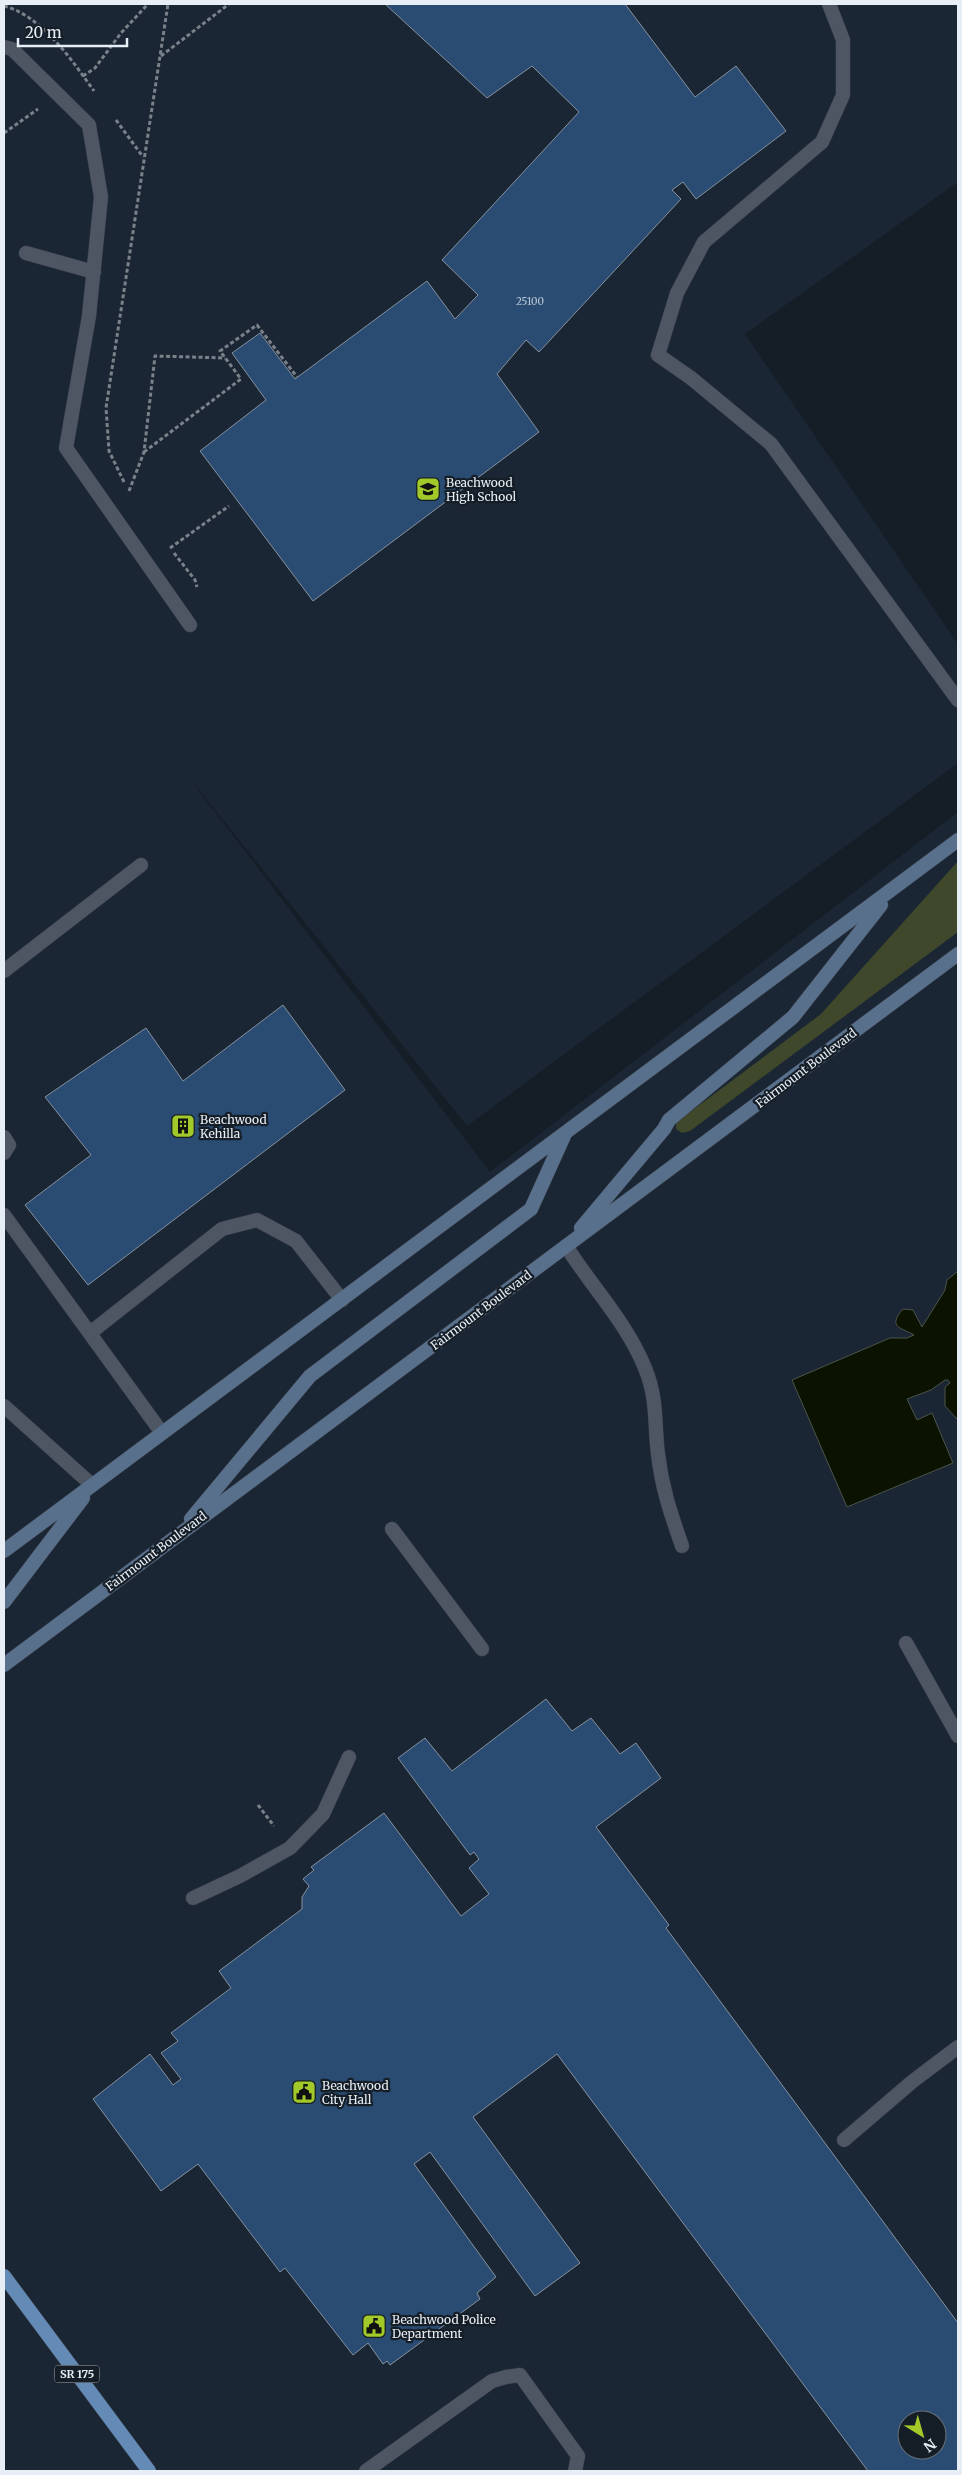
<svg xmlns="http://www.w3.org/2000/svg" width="962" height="2475" font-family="Merriweather,serif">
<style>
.built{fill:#1a2634;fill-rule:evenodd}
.green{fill:#3f482b}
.water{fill:#0b1200;stroke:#4d544a}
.building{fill:#2a4c73;stroke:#87919e;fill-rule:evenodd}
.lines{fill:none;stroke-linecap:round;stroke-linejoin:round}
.service-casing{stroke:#353a42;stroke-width:15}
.secondary-casing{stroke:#353a42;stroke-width:15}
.primary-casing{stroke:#353a42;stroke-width:15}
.path{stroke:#7a8189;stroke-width:3;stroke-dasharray:4 2.5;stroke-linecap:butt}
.service{stroke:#4d5662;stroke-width:14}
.secondary{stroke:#59708c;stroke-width:14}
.primary{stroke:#648ab6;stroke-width:14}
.labels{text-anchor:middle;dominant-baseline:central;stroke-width:4.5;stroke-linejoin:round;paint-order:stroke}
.number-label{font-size:10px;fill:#b8c6d4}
.shield{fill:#151d27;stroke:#a9afb7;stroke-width:1}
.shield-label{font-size:11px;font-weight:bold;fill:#e8eef5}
.poi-label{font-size:12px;fill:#e8eef5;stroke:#151d27;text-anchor:start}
.street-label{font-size:12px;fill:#e8eef5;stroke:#151d27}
</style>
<rect width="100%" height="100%" fill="#151d27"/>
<path class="built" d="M4 4H958V182L745 334 958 644V763L467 1126 180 766 490 1172 958 812V2471H4ZM907 2420H937V2450H907Z"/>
<path class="green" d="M958 861V932L690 1131 682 1133 676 1129V1123L686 1115 821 1014Z"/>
<path class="water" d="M958 1271V1420L945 1406V1387L950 1383 948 1380H945L931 1390 907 1399 917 1420 932 1413 953 1463 847 1507 792 1380 890 1338H907L914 1335C903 1328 886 1328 903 1309L913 1310 922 1327 945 1290 947 1280Z"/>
<path class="building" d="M385 4H625L695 97 736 66 786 131 696 199 683 182 672 190 681 199 539 352 526 340 497 374 539 432 313 601 200 451 266 400 232 353 260 333 295 379 427 281 455 319 478 295 442 260 579 112 532 66 487 98Z
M283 1005 345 1090 88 1285 25 1205 91 1155 45 1097 146 1028 183 1081Z
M546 1699 572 1731 591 1718 620 1754 636 1743 661 1778 596 1827 669 1925 666 1928 958 2323V2471H868L557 2054 473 2117 580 2263 535 2296 430 2152 414 2164 496 2277 477 2293 480 2299 390 2365 387 2361 383 2364 368 2343 353 2355 285 2268 280 2272 198 2164 161 2191 93 2099 150 2054 173 2085 181 2079 161 2053 178 2041 171 2033 231 1988 219 1971 302 1909V1897L309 1886 303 1879 314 1870 311 1867 384 1813 461 1916 489 1894 469 1868 479 1859 474 1852 470 1855 398 1758 425 1738 452 1771ZM907 2420H937V2450H907Z"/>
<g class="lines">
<g class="service-casing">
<path id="service" d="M829 4 843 40V95L822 142 704 242 677 293 658 355 691 378 771 444 958 700
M4 47 12 49 89 125 101 197 89 316 66 448 190 625
M26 253 94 272
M4 971 141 865
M4 1137 9 1145 4 1153
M4 1215 162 1433
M566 1246C592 1287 627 1323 645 1368 658 1400 654 1423 658 1454 662 1489 671 1514 682 1546
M90 1333 222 1229 257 1220 296 1241 342 1300
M4 1406 92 1485
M392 1529 482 1649
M906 1643 958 1736
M193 1898 240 1876 290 1848 323 1814 349 1757
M844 2140 913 2081 958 2047
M366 2471 492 2381 506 2377 520 2375 578 2456 575 2471"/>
</g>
<g class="secondary-casing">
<path id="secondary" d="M581 1228 664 1129 669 1120 793 1017 881 905
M191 1519 310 1376 531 1209 564 1136
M4 1551 958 840
M4 1602 83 1498
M4 1665 958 954"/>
</g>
<g class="primary-casing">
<path id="primary" d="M4 2276 149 2471"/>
</g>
<path class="path" d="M4 6C42 16 72 60 94 91
M161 56 229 4
M83 76 95 68 121 33 148 4
M116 120 143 157
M4 133 38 109
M144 452 241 379 220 351 257 325 297 377
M124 482 109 451 106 408 168 4
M129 491 144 452 155 356 225 358
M170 548 229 506
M174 553 195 580 197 587
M258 1805 274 1826"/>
<use href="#service" class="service"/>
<use href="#secondary" class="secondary"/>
<use href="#primary" class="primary"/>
</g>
<defs>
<g id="school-square" transform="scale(1.25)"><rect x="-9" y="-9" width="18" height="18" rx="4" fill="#a1c92a" stroke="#151d27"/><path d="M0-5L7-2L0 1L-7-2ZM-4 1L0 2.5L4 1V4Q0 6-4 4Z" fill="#111"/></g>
<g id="building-square" transform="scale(1.25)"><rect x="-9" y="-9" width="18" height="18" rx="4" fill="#a1c92a" stroke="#151d27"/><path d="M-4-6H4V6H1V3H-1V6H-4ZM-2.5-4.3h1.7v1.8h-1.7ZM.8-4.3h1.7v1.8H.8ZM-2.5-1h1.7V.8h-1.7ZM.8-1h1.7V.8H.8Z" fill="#111"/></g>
<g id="civic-square" transform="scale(1.25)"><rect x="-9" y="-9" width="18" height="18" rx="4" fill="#a1c92a" stroke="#151d27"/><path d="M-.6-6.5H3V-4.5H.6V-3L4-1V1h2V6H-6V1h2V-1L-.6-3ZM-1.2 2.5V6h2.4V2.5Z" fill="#111"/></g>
</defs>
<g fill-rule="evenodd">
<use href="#school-square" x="428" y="489"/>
<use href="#building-square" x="183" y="1126"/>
<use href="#civic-square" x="304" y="2092"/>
<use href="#civic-square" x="374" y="2326"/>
</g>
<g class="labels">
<g class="number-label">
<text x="530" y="301">25100</text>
</g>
<rect class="shield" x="54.5" y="2365.5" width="45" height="17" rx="4"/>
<g class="shield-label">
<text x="77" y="2374">SR 175</text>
</g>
<g class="poi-label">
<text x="446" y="482">Beachwood<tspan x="446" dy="14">High School</tspan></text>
<text x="200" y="1119">Beachwood<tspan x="200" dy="14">Kehilla</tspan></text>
<text x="322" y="2085">Beachwood<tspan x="322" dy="14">City Hall</tspan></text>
<text x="392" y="2319">Beachwood Police<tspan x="392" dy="14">Department</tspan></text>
</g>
<g class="street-label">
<text transform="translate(806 1068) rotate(-37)">Fairmount Boulevard</text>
<text transform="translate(481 1310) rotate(-37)">Fairmount Boulevard</text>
<text transform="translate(156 1551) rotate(-37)">Fairmount Boulevard</text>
</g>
</g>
<rect width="962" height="2475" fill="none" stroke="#e8eef5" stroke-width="10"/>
<g transform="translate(922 2435) rotate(143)"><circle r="24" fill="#151d27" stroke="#697179"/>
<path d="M0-4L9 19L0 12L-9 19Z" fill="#a1c92a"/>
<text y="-8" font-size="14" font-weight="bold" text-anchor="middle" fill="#e8eef5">N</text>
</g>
<path d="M18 38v8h109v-8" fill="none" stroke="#e8eef5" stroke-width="2.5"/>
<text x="25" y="38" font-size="15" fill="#e8eef5" stroke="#151d27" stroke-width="4" paint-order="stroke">20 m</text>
</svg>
